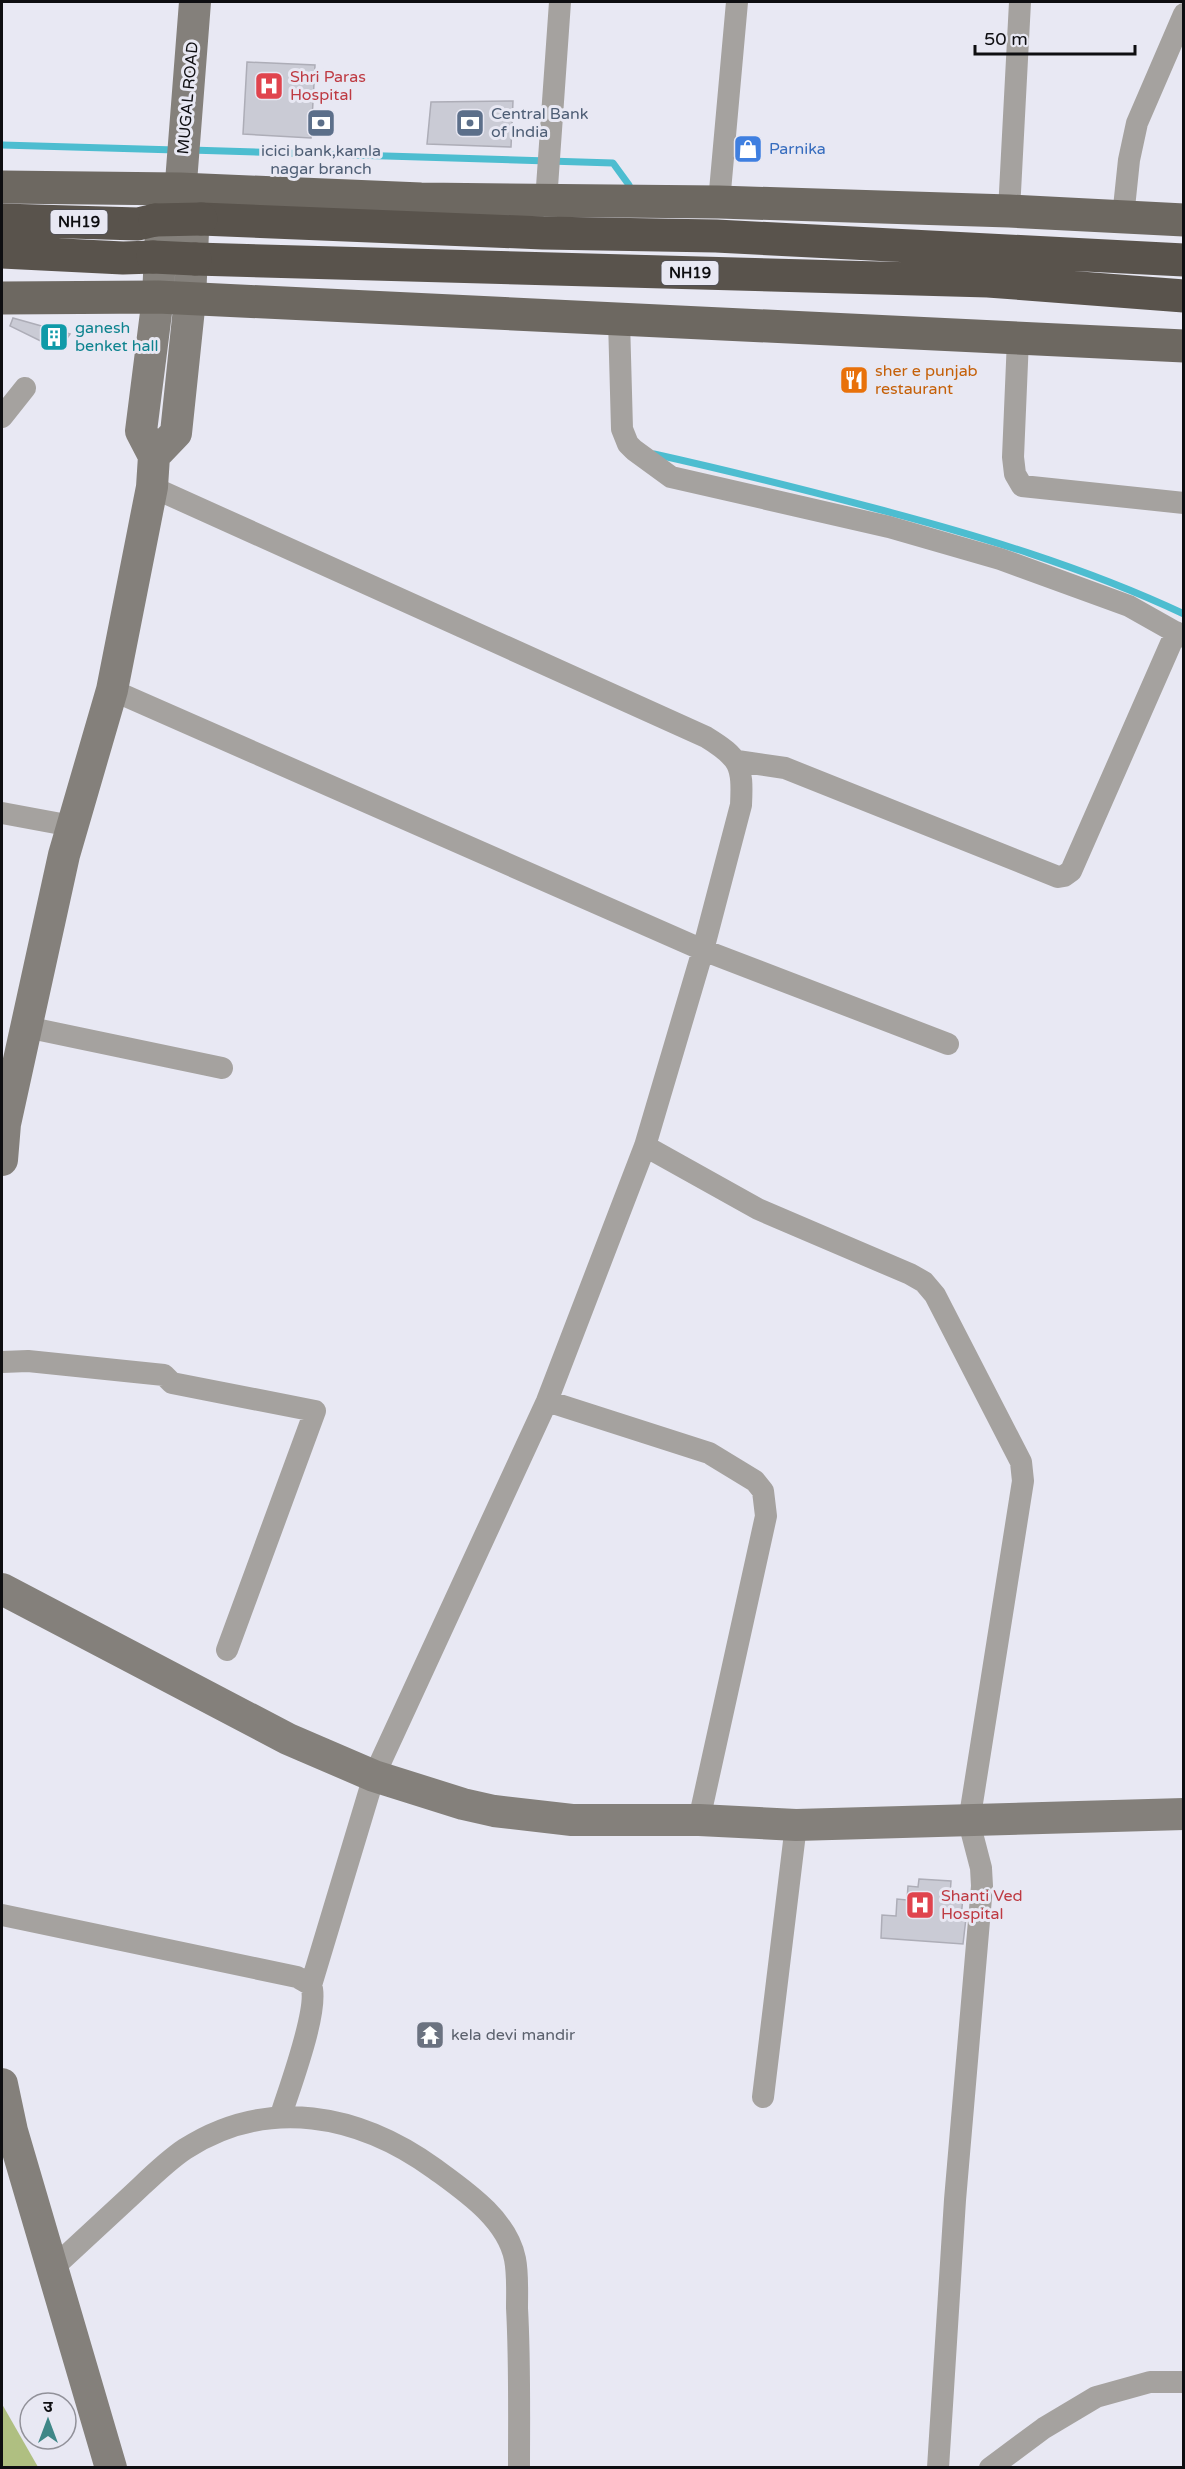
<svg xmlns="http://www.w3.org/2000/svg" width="1185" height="2469" font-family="'Varela Round','Noto Sans Devanagari',sans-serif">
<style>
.green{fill:#afbf81}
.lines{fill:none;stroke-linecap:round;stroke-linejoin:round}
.stream{stroke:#4dbdd0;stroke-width:7}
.building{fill:#cacbd5;stroke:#adadb7;stroke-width:1.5}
.street{stroke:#a5a29f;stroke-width:22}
.secondary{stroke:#84807b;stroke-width:32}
.primary{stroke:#6d6861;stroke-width:33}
.highway{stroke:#59534c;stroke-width:33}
.highway-bridge{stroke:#59534c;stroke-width:33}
.labels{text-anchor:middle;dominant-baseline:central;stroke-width:6;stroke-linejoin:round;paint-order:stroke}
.shield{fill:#e8e8f3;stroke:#4f4f55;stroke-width:1.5}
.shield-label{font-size:15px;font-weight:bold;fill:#0e0e11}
.health-label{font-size:16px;fill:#be3a42;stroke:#e8e8f3;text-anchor:start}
.street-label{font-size:16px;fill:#0e0e11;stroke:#e8e8f3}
.service-label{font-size:16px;fill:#4e5e75;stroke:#e8e8f3;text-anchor:start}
.shop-label{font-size:16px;fill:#366cbe;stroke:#e8e8f3;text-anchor:start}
.culture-label{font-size:16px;fill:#0d838f;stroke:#e8e8f3;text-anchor:start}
.food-label{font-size:16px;fill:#c56008;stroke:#e8e8f3;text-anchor:start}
.worship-label{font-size:16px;fill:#5b616d;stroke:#e8e8f3;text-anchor:start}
</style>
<rect width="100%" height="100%" fill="#e8e8f3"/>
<path class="green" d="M2 2404 38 2467H2Z"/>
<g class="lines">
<path class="stream" d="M2 145 176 150
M190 150 613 163 629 185
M654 454C726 470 798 488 870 507 977 535 1084 567 1184 614"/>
</g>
<path class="building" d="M247 62 315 65 311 138 243 134Z
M513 101 511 147 427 144 431 102Z
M13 318 70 334 59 350 10 326Z
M919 1879 951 1881 950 1896 963 1897 961 1918H966L963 1944 881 1938 882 1915 896 1916 897 1899 907 1900 908 1886 918 1887Z"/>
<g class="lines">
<path class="street" d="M546 201 560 2
M719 202 737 2
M1009 211 1020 2
M1123 217 1129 160 1137 123 1184 14
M619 320 622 429 628 444 634 450 671 477 889 527 1000 559 1129 606 1184 637
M1018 339 1013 457 1015 474 1022 486 1184 503
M2 417 25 388
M152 487 706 737C740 758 743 765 741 805L703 950 645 1146 547 1401 374 1776 311 1985
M112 690 703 950 948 1044
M737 761 785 768 1058 877 1064 876 1071 871 1176 632
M2 813 72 826
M26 1027 222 1068
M645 1146 758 1209 910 1274 924 1282 935 1295 1021 1462 1023 1481 969 1822 981 1868 982 1886 955 2200 938 2468
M2 1362 28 1361 164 1375 172 1383 315 1411 227 1650
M547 1401 709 1453 755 1481 763 1491 766 1516 699 1820
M2 1915 297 1977 311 1985C320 2008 289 2089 281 2115
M763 2097 796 1825
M54 2267C80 2243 107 2218 134 2193 150 2178 167 2161 185 2149 268 2096 359 2114 435 2169 465 2191 507 2219 515 2259 518 2274 517 2293 517 2308 520 2361 519 2415 519 2468
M990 2468 1044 2428 1096 2397 1150 2382H1184"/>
<path class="secondary" d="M180 195 195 2
M154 456 176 433 190 299 194 210 183 198
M2 1160 5 1124 64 855 112 690 152 487 154 456 141 431 158 297 162 210 175 199
M2 1589 288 1739 374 1776 463 1804 494 1811 572 1820H699L796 1825 1184 1814
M2 2084 12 2131 111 2468"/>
<path class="primary" d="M2 187 180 189 421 199 719 202 1009 211 1184 220
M2 298 158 297 1184 346"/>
<path class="highway" d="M201 219 543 233 716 236 1184 260
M2 220 138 224 155 220
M2 252 123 258 153 257
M195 259 988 281 1184 296"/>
<path class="highway-bridge" d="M155 220 201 219
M153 257 195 259"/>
</g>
<defs>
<g id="hospital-square" transform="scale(1.5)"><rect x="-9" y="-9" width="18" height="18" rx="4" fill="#e0444e" stroke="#e8e8f3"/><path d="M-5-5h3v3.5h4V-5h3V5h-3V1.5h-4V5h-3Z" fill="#fff"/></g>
<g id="bank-square" transform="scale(1.5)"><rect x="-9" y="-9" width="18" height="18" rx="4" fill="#5c6f8a" stroke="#e8e8f3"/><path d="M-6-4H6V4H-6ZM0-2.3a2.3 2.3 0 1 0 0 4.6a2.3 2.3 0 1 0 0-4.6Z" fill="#fff"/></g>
<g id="shop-square" transform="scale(1.5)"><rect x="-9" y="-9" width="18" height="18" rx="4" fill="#3f7fe0" stroke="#e8e8f3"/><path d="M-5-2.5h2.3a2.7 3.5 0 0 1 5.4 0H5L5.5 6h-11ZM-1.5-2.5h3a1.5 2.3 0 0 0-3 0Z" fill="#fff"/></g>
<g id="building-square" transform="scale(1.5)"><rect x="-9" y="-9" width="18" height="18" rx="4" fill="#0f9aa8" stroke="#e8e8f3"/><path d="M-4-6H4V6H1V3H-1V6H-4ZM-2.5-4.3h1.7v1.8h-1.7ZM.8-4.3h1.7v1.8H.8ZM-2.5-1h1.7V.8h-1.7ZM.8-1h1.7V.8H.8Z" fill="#fff"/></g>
<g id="restaurant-square" transform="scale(1.5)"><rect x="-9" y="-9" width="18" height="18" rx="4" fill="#e8710a" stroke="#e8e8f3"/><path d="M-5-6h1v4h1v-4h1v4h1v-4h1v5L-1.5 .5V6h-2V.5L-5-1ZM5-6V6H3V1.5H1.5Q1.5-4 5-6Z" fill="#fff"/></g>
<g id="temple-square" transform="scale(1.5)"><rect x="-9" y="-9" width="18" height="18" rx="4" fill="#6b7280" stroke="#e8e8f3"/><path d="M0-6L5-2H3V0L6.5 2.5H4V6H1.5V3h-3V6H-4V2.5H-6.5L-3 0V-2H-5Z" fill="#fff"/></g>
</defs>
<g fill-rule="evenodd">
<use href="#hospital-square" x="269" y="86"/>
<use href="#bank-square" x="321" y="123"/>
<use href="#bank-square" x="470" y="123"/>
<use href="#shop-square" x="748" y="149"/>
<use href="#building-square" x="54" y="337"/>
<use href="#restaurant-square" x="854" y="380"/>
<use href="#hospital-square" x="920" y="1905"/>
<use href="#temple-square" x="430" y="2035"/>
</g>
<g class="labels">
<g class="shield">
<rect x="50.5" y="210" width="57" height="24" rx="4.5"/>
<rect x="661.5" y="261" width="57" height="24" rx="4.5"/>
</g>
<g class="shield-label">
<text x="79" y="222">NH19</text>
<text x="690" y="273">NH19</text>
</g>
<g class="health-label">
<text x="290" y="77">Shri Paras<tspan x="290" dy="18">Hospital</tspan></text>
<text x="941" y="1896">Shanti Ved<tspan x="941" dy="18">Hospital</tspan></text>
</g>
<g class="street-label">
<text transform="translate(188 98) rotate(-85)">MUGAL ROAD</text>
</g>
<g class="service-label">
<text x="491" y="114">Central Bank<tspan x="491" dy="18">of India</tspan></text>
<text x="321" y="151" text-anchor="middle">icici bank,kamla<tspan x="321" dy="18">nagar branch</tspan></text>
</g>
<g class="shop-label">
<text x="769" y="149">Parnika</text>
</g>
<g class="culture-label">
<text x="75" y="328">ganesh<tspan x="75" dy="18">benket hall</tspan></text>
</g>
<g class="food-label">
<text x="875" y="371">sher e punjab<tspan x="875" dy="18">restaurant</tspan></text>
</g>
<g class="worship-label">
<text x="451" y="2035">kela devi mandir</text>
</g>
</g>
<rect width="1185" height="2469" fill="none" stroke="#0e0e11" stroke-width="6"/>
<g transform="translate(48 2421)"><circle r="28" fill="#e8e8f3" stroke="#919199" stroke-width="1.5"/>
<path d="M0-4.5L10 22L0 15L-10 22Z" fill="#3f8787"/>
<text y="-9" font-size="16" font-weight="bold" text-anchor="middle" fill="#0e0e11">उ</text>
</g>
<path d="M975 45v9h160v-9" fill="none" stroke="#0e0e11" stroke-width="3"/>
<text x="984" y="45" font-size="18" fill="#0e0e11" stroke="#e8e8f3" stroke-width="4.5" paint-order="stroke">50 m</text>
</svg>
